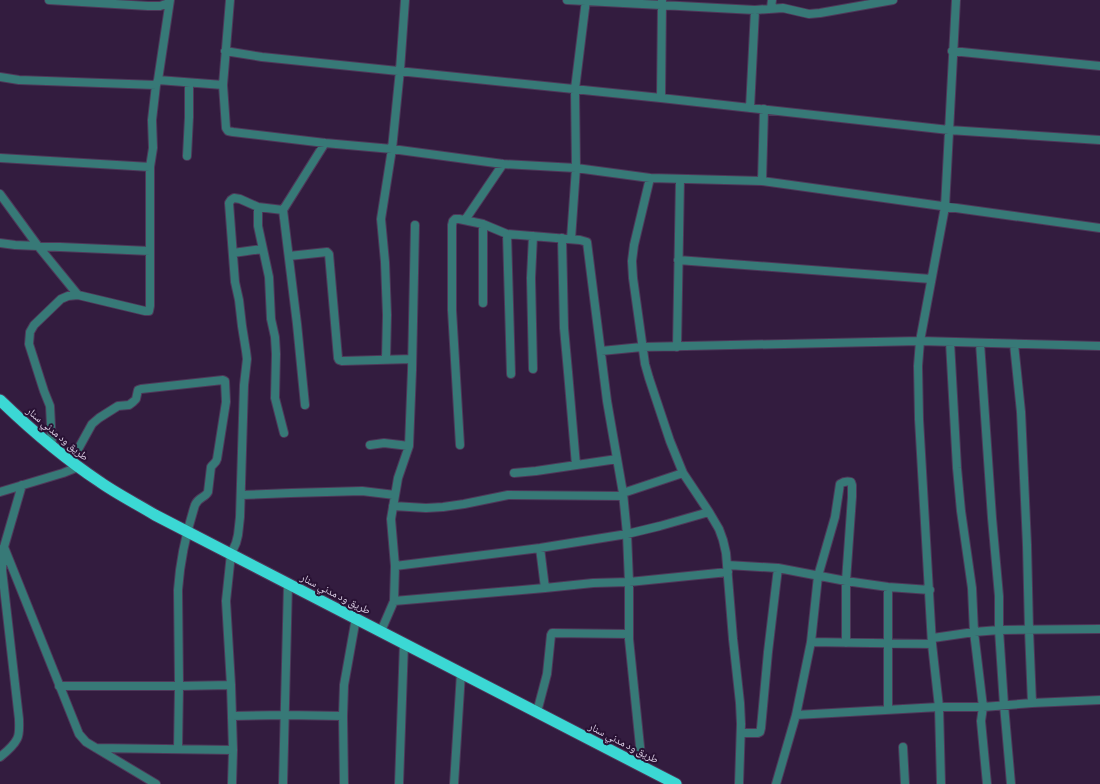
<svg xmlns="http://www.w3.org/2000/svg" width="1100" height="784" font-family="Commissioner,'Noto Naskh Arabic',sans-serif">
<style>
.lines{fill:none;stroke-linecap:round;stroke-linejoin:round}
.minor-casing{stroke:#4e3859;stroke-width:10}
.trunk-casing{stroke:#4e3859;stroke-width:13}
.minor{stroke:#377977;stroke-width:8}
.trunk{stroke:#3bd8d4;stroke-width:11}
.labels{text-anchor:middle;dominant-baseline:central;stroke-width:4;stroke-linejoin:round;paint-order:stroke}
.street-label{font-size:11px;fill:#dbcee4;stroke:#291234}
</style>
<rect width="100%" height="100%" fill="#331c3f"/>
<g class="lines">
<g class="minor-casing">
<path id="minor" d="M49 0 148 6H160L169 3
M567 0 755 10 783 8 809 14 820 13 893 0
M771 8 772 0
M225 51 262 57 661 98 949 130 1100 140
M952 51 1100 66
M0 77 19 80 156 85
M158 80 223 85 226 128 228 131 233 132 325 143 392 149 503 164 576 168 650 178 762 181 1100 228
M223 85 230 0
M661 98 662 1
M750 108 755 10
M187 156 189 117V83
M0 158 150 167
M650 178 634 245 632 261 633 278 645 364 649 378 670 441 683 473 709 512 719 529 723 540 726 553 733 639 740 703 741 724 739 784
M762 181 764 109
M0 194 38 246 78 295
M258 207V226L269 277 271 319 275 337 276 354 275 398 284 433
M465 220 503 164
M483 224V303
M507 234 511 374
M562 238 564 328 568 372 576 465
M571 239 576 168 575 89 586 0
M0 243 15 245 150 251
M233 253 262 249
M289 256 327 252 329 254 338 358 339 360 342 361 412 359
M678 260 931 279
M950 342 957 468 961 511 972 588 974 632 983 707 981 721 987 784
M980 343 992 518 999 596V630L1004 705 1011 784
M1014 344 1021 412 1024 478 1027 545 1029 630 1032 703
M677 347 680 179
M601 351 642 347 920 341 1100 346
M386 359 387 315 385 262 381 219 392 149 400 70 405 0
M533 369 531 278 533 236
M305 405 297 324 283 210 325 143
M370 445 384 443 409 446
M460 445 452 310V225L453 221 455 219H459L483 224 507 234 580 240 587 242 607 401 623 493 627 534 629 582V639L642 766
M52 446 50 406 44 391 29 344 30 332 34 325 61 299 68 296 78 295 145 311H149L150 306V167L153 148 152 120 156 85 158 80 170 0
M71 462 92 424 99 418 118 406 129 405 133 402 136 399 138 390 141 389 223 380 225 381 226 402 217 459C216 463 213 464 211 467L208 492C205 498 198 497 195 505 186 533 180 561 178 590L179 686 178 749
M514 473 536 471 617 459
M0 492 63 473 78 467
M623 493 683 473
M241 495 291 493 362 491 395 495
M393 506 426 508 443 507 464 504 508 495 623 496
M4 547 79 734 86 742 156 784
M540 548 545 588
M727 565 778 568 846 581 888 587 930 590
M395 566 540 548 627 534 660 526 709 512
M888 587V710
M394 601 395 566 391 519 398 478 409 446 412 370 415 225
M381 631 394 601 545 588 593 583 629 582 728 572
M933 638 974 632 999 630 1100 629
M811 642 818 576 835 517 840 484C843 482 847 481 851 482L852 485V497L846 581V643
M932 644 939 707 941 784
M59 686H179L231 685
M537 712 547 674 551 635 552 633 629 634
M796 715 939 707H983L1032 703 1100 700
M232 716 285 715 343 716
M741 733H758L760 732 761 728 768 652 778 568
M903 747 905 784
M96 748 233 750
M0 757C5 753 14 745 17 739 20 734 19 725 19 719L2 570 4 547 22 485
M232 784 233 750 231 685 226 601 231 554 236 543 238 535 240 517 244 385 247 359 246 351 242 326 239 300 235 282 229 203 231 200 234 198 240 199 258 207 283 210
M283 784 288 584
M344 784 343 716 344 685 356 618
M399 784 404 643
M454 784 461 673
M776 784 796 715 811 642 932 644 919 419 918 366 920 341 945 207 956 0"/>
</g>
<g class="trunk-casing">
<path id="trunk" d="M0 400C31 430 64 458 100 482 117 494 137 504 155 515L676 784"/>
</g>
<use href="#minor" class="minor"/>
<use href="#trunk" class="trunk"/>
</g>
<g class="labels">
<g class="street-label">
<text transform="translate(58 433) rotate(40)">طريق ود مدني سنار</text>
<text transform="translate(336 593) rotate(27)">طريق ود مدني سنار</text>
<text transform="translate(624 742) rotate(27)">طريق ود مدني سنار</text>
</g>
</g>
</svg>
